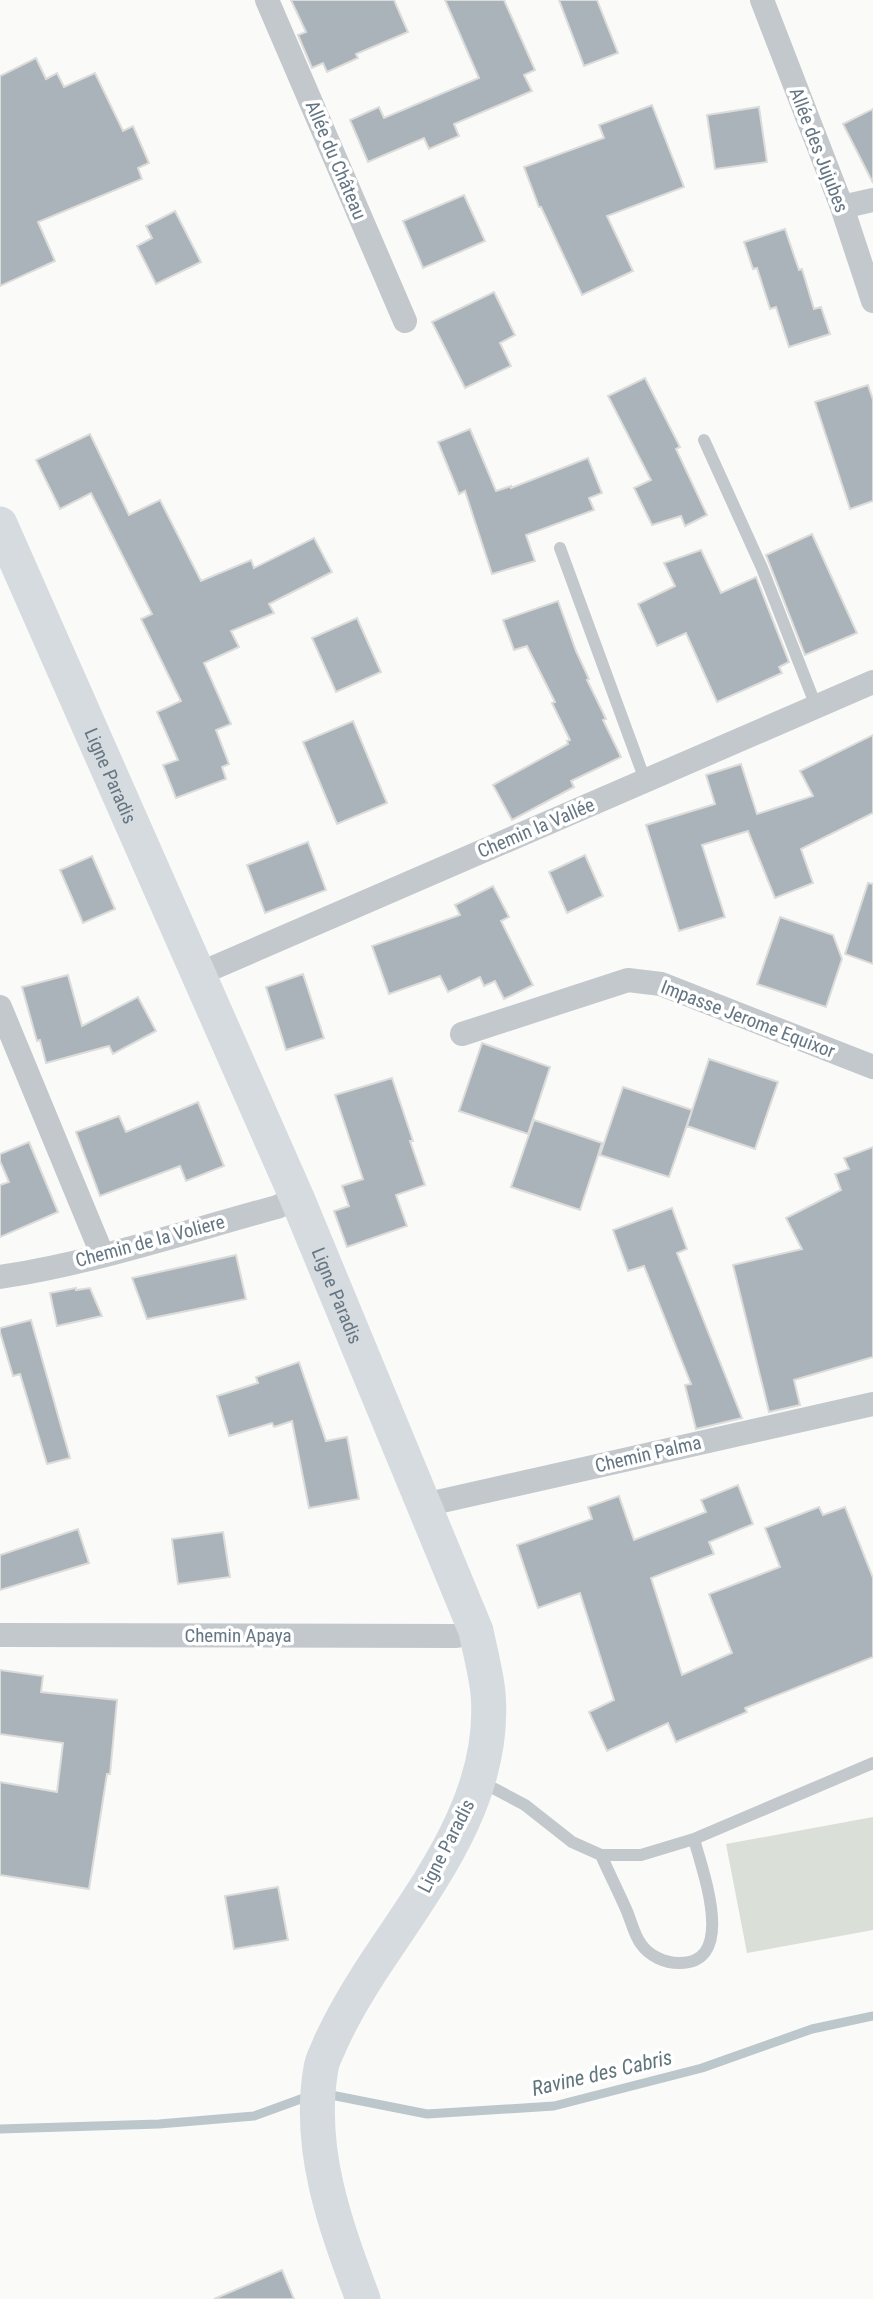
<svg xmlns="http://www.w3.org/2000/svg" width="873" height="2299" font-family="'Roboto Condensed',sans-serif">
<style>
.green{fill:#dadfd7}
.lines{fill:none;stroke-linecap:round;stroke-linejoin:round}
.stream{stroke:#bbc7cb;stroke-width:9}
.building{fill:#aab3b9;stroke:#dcdcda;stroke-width:2}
.service{stroke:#c3c8cc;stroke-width:12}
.minor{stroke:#c3c8cc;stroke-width:24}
.secondary{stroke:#d6dbdf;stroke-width:35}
.labels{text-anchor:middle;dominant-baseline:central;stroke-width:7;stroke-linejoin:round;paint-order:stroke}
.street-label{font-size:19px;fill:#657683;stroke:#fff}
.water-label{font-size:21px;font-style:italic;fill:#60757c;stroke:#fff}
</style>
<rect width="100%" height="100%" fill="#fafaf8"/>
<path class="green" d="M873 1817V1930L747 1953 726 1844Z"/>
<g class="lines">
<path class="stream" d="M326 2094 427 2114 554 2106 702 2068 812 2029 873 2016
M0 2129 159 2124 254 2116 309 2096"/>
</g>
<path class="building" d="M291 0H394L408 32 356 54 358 58 327 72 323 63 312 68 298 35 306 32Z
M445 0H504L535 70 524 75 532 91 454 124 459 136 429 149 424 138 368 162 350 120 379 107 384 118 479 78Z
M559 0H597L618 53 584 66Z
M36 58 46 79 57 73 64 87 95 73 123 131 133 126 149 163 138 168 142 179 38 222 55 261 0 286V76Z
M652 105 684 187 607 216 633 271 582 295 541 207H539L524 167 604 138 599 125Z
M759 107 767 162 715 169 707 115Z
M873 109V183L843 124Z
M464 195 485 241 423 268 403 221Z
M175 211 201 262 156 284 137 246 152 238 146 226Z
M785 229 799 270 802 269 814 309 821 307 830 334 789 347 776 307 770 309 757 268 753 269 744 242Z
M494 292 515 335 500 343 511 366 465 388 432 322Z
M645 378 680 447 676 449 707 515 685 526 681 516 652 525 634 488 651 480 608 396Z
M868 385 873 400V501L850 509 815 402Z
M470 429 496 491 511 486V488L588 458 602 493 589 498 594 510 526 535 535 561 492 574 465 491 459 494 438 442Z
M90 434 129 515 160 500 201 581 251 560 254 568 314 538 332 572 269 604 274 613 231 631 239 647 204 663 231 724 216 730 229 764 222 767 226 779 176 798 163 765 178 760 157 712 181 701 141 619 152 614 91 493 60 509 36 460Z
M812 534 857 633 805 655 766 555Z
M701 550 721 593 756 577 789 662 779 667 782 673 717 702 686 633 657 646 638 604 675 586 664 563Z
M558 601 576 651 589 679 587 680 606 719 603 720 621 757 571 781 574 787 512 820 493 785 568 744 567 741 570 740 552 703 555 702 527 646 514 650 503 620Z
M357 618 381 672 336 692 312 638Z
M353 721 387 803 337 824 303 742Z
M873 735V813L801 849 813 883 775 898 748 831 702 845 725 917 679 931 646 825 715 804 706 775 741 764 757 814 813 796 800 771Z
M308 842 326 890 265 913 247 865Z
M585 855 603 896 567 913 549 872Z
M92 856 115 909 83 923 60 870Z
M868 883 873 884V964L845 954Z
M493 886 509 917 501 921 533 985 504 999 495 981 484 986 480 977 448 992 440 976 389 994 372 946 460 915 455 905Z
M780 917 833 935 842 959 826 1007 757 984Z
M303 974 324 1038 286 1050 266 987Z
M68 975 82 1026 138 997 156 1031 113 1054 109 1046 46 1063 40 1040 37 1041 22 987Z
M482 1043 550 1067 528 1134 459 1111Z
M709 1059 778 1082 755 1149 687 1126Z
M392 1078 413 1141H410L425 1185 396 1195 407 1226 347 1247 334 1211 349 1206 342 1186 363 1179 335 1095Z
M623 1087 692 1110 669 1177 600 1155Z
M198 1102 224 1166 186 1181 180 1166 100 1196 76 1132 119 1116 126 1132Z
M534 1120 602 1143 580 1210 511 1187Z
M29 1142 58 1212 0 1237V1185L9 1182 0 1161V1154Z
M873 1147V1357L794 1380 800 1405 769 1412 733 1265 802 1249 786 1218 841 1190 835 1174 849 1169 844 1158Z
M672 1208 687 1249 677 1253 742 1418 696 1429 685 1385 691 1384 644 1266 628 1271 613 1230Z
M236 1255 246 1299 147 1319 132 1278Z
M76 1288V1290L90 1288 102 1316 57 1326 50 1293Z
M31 1320 70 1458 47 1464 20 1374 13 1376 0 1332V1328Z
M299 1362 326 1441 347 1437 359 1499 309 1508 292 1421 274 1427 272 1423 229 1436 217 1396 258 1383 256 1377Z
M738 1485 753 1524 709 1542 714 1554 651 1578 682 1675 732 1653 709 1594 780 1567 765 1528 819 1507 823 1515 845 1507 873 1578V1657L745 1708 747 1712 676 1742 668 1723 607 1751 589 1712 614 1700 580 1593 538 1608 517 1545 592 1519 588 1507 619 1496 634 1540 706 1512 701 1500Z
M78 1529 89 1563 0 1590V1555Z
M223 1532 230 1577 178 1584 172 1539Z
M0 1670 43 1676 41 1692 117 1700 110 1774H107L89 1889 0 1875V1782L57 1792 63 1743 0 1734Z
M278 1887 288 1940 234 1949 225 1896Z
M282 2270 294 2299H214Z"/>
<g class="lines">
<path class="service" d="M704 440 762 568 816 706
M560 548 645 780
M478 1784 495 1789 525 1805 572 1842 601 1855H641L694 1839 873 1763
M601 1855C609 1873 618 1891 626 1909 631 1920 634 1935 641 1944 649 1956 665 1963 679 1963 738 1964 702 1870 694 1839"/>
<path class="minor" d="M267 0 405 321
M762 0 842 207 873 301
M842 207 873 200
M199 974 873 682
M0 1007 102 1254
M462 1034 628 980 661 984 873 1067
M0 1277C93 1263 185 1232 277 1207L297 1198
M424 1505 873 1404
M0 1635 457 1636 476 1631"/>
<path class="secondary" id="s1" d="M0 524 297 1198 476 1631C480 1651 486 1673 488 1693 497 1797 428 1884 374 1966 357 1992 343 2015 330 2044 327 2052 322 2060 321 2068 307 2148 335 2225 363 2299"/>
</g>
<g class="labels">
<g class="street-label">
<text transform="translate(819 150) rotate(69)">Allée des Jujubes</text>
<text transform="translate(336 160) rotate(67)">Allée du Château</text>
<text stroke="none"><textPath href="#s1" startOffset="275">Ligne Paradis</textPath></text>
<text transform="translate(536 828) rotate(-23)">Chemin la Vallée</text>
<text transform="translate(748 1019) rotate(21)">Impasse Jerome Equixor</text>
<text transform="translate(150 1241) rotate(-15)">Chemin de la Voliere</text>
<text stroke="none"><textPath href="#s1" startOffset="842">Ligne Paradis</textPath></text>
<text transform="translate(648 1454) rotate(-13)">Chemin Palma</text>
<text x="238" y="1635">Chemin Apaya</text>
<text transform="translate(446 1846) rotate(-63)">Ligne Paradis</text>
</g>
<g class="water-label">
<text transform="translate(602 2073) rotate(-13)">Ravine des Cabris</text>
</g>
</g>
</svg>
